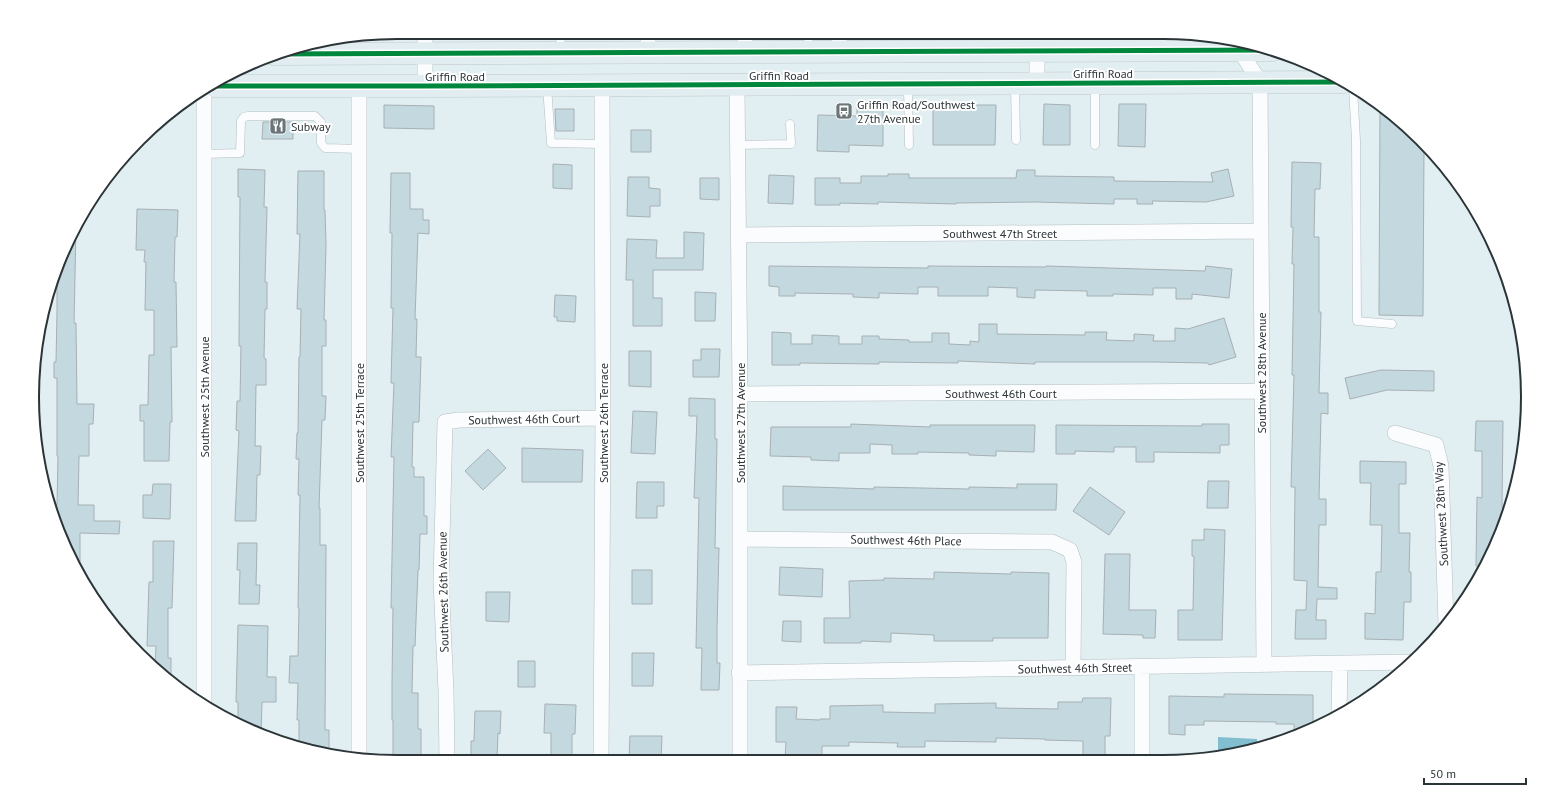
<svg xmlns="http://www.w3.org/2000/svg" width="1560" height="794" font-family="'PT Sans',sans-serif">
<style>
.water{fill:#82becf}
.building{fill:#c3d9df;stroke:#a7b0b3}
.lines{fill:none;stroke-linecap:round;stroke-linejoin:round}
.lane-casing{stroke:#b5bfc2;stroke-width:9}
.street-casing{stroke:#b5bfc2;stroke-width:16}
.primary-casing{stroke:#c2c8ca;stroke-width:23}
.lane{stroke:#fafcfd;stroke-width:8}
.street{stroke:#fafcfd;stroke-width:15}
.primary{stroke:#e1edf0;stroke-width:22}
.cycleway-casing{stroke:#fff;stroke-width:8}
.cycleway{stroke:#00873e;stroke-width:5}
.labels{text-anchor:middle;dominant-baseline:central;stroke-width:4;stroke-linejoin:round;paint-order:stroke}
.street-label{font-size:12px;fill:#2b3437;stroke:#fff}
.poi-label{font-size:12px;fill:#2b3437;stroke:#fff;text-anchor:start}
.rim{fill:none;stroke:#2b3437;stroke-width:2}
</style>
<rect width="100%" height="100%" fill="#e1eef2"/>
<path class="water" d="M1218 737 1257 739V746L1218 757Z"/>
<path class="building" d="M1044 104 1070 105V145H1043Z
M1119 104H1146L1145 147 1118 146Z
M1380 104 1424 144 1423 316 1379 315Z
M384 105 434 106V129L384 128Z
M857 105 883 106V146L849 145V152L817 151 818 115 857 116Z
M968 105H996L995 145H933V106H968Z
M555 109H574V131H556Z
M263 122H293V139H262Z
M631 130H651V152H631Z
M1292 162 1321 163 1320 189H1315L1314 237H1319V312H1321L1319 393H1328V414L1321 413 1319 499H1326V525H1319L1318 587 1337 588V599H1317L1316 620H1326V639H1295L1296 610H1306L1307 581 1294 580 1295 487H1291L1294 375H1292L1294 264H1292L1293 227H1291Z
M553 164 572 165V189L553 188Z
M238 169 265 170 264 207H267L265 282H267V309H265L264 358 266 359V385H256L255 446H261L260 475H257L256 521H235L239 431 236 430 237 401H240L241 346H239L240 197H238Z
M1228 169 1234 196 1206 202 1152 201 1153 204H1137V199H1114V204L1035 202 956 203V204L878 202V204L840 203V205H815V178H840V183H861V176H888V174H909V178H1016L1017 170H1035V176L1114 177V181L1213 182 1211 173Z
M298 171H324V210H325L326 245 324 320H326V346H322V396H326L325 420H322L319 508H320V545H326L325 730H329V754L299 748V720H297L298 683H289L290 656H298L299 608H298L300 495H298L299 459H296L297 433H298L299 357H300L301 309H297L300 234H297Z
M391 173H410V209H423V220H429V234L418 233 415 319H417L416 357H421L419 422H413L412 467H414V477H424V516H427V534H420L419 570H418L415 646H413L412 693H418V729H421V757H393V720H392V682L393 608H391L394 457H391L394 383H391L393 308H391L392 233H390Z
M769 175 794 176 793 204 768 203Z
M628 177H649V188L660 189V206H650V217L627 216Z
M700 178H719V200L700 199Z
M137 209 178 210 177 237H175L174 282H176L177 347H171L172 422H170L169 461H144V421H140V405H148L149 355H154V310H145L146 262H144L145 250H136Z
M76 227 74 323H76L77 404H94L93 424H89V456H79L78 505H94V521H120L119 534 80 533V573L70 559 53 505H57L58 456H57V378H54V362H56L57 311V274H55L60 257Z
M684 232 704 233 703 270H653V298H662V326H633V280H626L627 239 657 240 656 258H684Z
M769 266 928 268V266L1046 267V266L1205 271 1206 266 1232 269 1229 298 1192 294V299H1176V288H1153V295L1113 294V296H1087V291L1035 290V298L1017 297V288L988 287V296H938V287H918V294L879 293V298L853 297V294L795 293V296H779V287L769 286Z
M695 292 716 293 715 321H695Z
M555 295 576 296 575 322 557 321V317H554Z
M1224 318 1236 357 1209 365 1208 363 1153 362H1035V364L958 361V363L879 362V364L800 363V365H772V332L791 333V344H812V335L839 336V344H862V336H879V339L909 340V342H932V333H949V344L970 345V341L979 342V324H997V334L1085 335V332H1107L1106 340 1134 341V334L1154 335 1153 341H1175V328L1188 329Z
M701 349H720L719 377H693V360H701Z
M629 351H651V387L629 386Z
M1381 370 1434 371V391L1387 390 1350 399 1345 378Z
M689 398 715 399V439H717L715 548H719L717 628V663H720L719 690H701L702 648H696L699 498H694L697 416H689Z
M633 411 657 412 655 454 631 453Z
M1476 421H1503L1502 507H1506L1505 518 1490 558 1485 566H1476L1477 497 1482 498V451H1475Z
M851 424 930 427V425H1035L1034 452 996 451V456L969 455V453L918 452V454H892V445L870 444V453H839V461L811 460V457L770 456 771 427H851Z
M1202 424H1229V445H1220V453L1154 452V462H1136V447H1114V452L1075 451V454H1056V425L1202 426Z
M522 448 583 450 582 482H522Z
M488 449 506 468 483 490 465 471Z
M1360 461 1406 462V484H1399V533H1410L1409 572H1411V602H1404L1403 640 1365 639V613L1375 614 1376 572H1381L1382 525H1370L1371 483H1360Z
M1208 481H1229L1228 508H1207Z
M637 482H664V506H657V518H636Z
M153 484H171L170 519 143 518V495H152Z
M1017 484H1057L1056 510H783V486L874 489V487L969 489V487L1017 488Z
M1090 487 1125 512 1109 535 1073 511Z
M1204 529 1225 530 1222 640H1178V610H1193L1194 556H1192V540H1204Z
M153 541H174L172 608H168V658H171V678L155 667 156 646H147L149 582H153Z
M238 543H257L256 585H260L259 604H239L240 570H237Z
M1105 554H1130L1129 610H1156L1155 638H1143V635L1103 634Z
M780 567 823 569 822 597 779 595Z
M632 570H652V604H632Z
M934 572 1011 574V572L1049 573 1048 638H993V641H934V635L891 633V642L861 641V643H824V618H850L849 581 884 580V578L934 579Z
M486 592H510L509 622 486 621Z
M783 621H801V642L782 641Z
M238 625 268 626 267 677H276V702H262L261 734 238 725V702H236Z
M632 653H654L653 686H632Z
M518 661H535V687H518Z
M1224 694 1313 695V728L1304 733H1294V724H1276V722L1204 721V725H1185V735L1169 734V696L1224 697Z
M1083 698H1111L1110 736H1105V759H1083V741L1045 740V739L996 738V742L925 741V747H897L898 743 849 742V746H822V760H785L786 742H776V707H797L796 719 820 720V719H830V706L883 705V712L935 713V704L996 703V708L1058 709V702H1082Z
M545 704 576 705 575 734H572V761H551V733H544Z
M475 711H501L500 734 498 733 497 759 488 758V761H471V741H474Z
M630 736H662L661 760H629Z"/>
<g class="lines">
<g class="lane-casing">
<path id="lane" d="M560 32 561 53
M808 32 809 52
M1201 50V35
M1015 84 1016 140
M1095 84V145
M908 85 909 145
M547 86 551 143 602 144
M1353 87 1356 140 1357 321 1392 324
M738 145 791 144 790 124
M204 154 240 153 241 121 244 117 248 116H315L321 122V143L325 148 359 149"/>
</g>
<g class="street-casing">
<path id="street" d="M425 32V86
M648 32V53
M745 32V52
M1037 33V83
M1240 43V51L1260 82 1264 664
M839 52V32
M737 85 740 394V760
M204 92V702
M739 235 1261 231
M740 394 1261 391
M1395 433 1436 445 1441 466 1446 625
M740 539 1052 542 1070 550 1074 562 1073 668
M1142 667V759
M739 673 1411 662
M1339 713 1340 664
M359 759V86
M447 761 446 691 441 581 445 422 459 420 603 418
M601 761 603 418 602 85"/>
</g>
<g class="primary-casing">
<path id="primary" d="M274 54 1273 50
M215 86H425L1344 82"/>
</g>
<use href="#lane" class="lane"/>
<use href="#street" class="street"/>
<use href="#primary" class="primary"/>
<g class="cycleway-casing">
<path id="cycleway" d="M274 54 1273 50
M215 86H425L1344 82"/>
</g>
<use href="#cycleway" class="cycleway"/>
</g>
<defs>
<g id="bus-square" transform="scale(0.9)"><rect x="-9" y="-9" width="18" height="18" rx="4" fill="#6b7578" stroke="#fff"/><path d="M-5-6H5V4H4V6H2V4H-2V6H-4V4H-5ZM-3.5-4V0h7V-4ZM-3.5 1.2v1.5H-2V1.2ZM2 1.2v1.5H3.5V1.2Z" fill="#fff"/></g>
<g id="restaurant-square" transform="scale(0.9)"><rect x="-9" y="-9" width="18" height="18" rx="4" fill="#6b7578" stroke="#fff"/><path d="M-5-6h1v4h1v-4h1v4h1v-4h1v5L-1.5 .5V6h-2V.5L-5-1ZM5-6V6H3V1.5H1.5Q1.5-4 5-6Z" fill="#fff"/></g>
</defs>
<g fill-rule="evenodd">
<use href="#bus-square" x="844" y="111"/>
<use href="#restaurant-square" x="278" y="126"/>
</g>
<g class="labels">
<g class="street-label">
<text x="1103" y="73">Griffin Road</text>
<text x="779" y="75">Griffin Road</text>
<text x="455" y="76">Griffin Road</text>
<text x="1000" y="233">Southwest 47th Street</text>
<text transform="translate(1261 373) rotate(-90)">Southwest 28th Avenue</text>
<text x="1001" y="393">Southwest 46th Court</text>
<text transform="translate(204 397) rotate(-90)">Southwest 25th Avenue</text>
<text transform="translate(524 419) rotate(-1)">Southwest 46th Court</text>
<text transform="translate(359 423) rotate(-90)">Southwest 25th Terrace</text>
<text transform="translate(603 423) rotate(-90)">Southwest 26th Terrace</text>
<text transform="translate(740 423) rotate(-90)">Southwest 27th Avenue</text>
<text transform="translate(1441 514) rotate(-93)">Southwest 28th Way</text>
<text transform="translate(906 540) rotate(1)">Southwest 46th Place</text>
<text transform="translate(443 592) rotate(-91)">Southwest 26th Avenue</text>
<text transform="translate(1075 668) rotate(-1)">Southwest 46th Street</text>
</g>
<g class="poi-label">
<text x="857" y="104">Griffin Road/Southwest<tspan x="857" dy="14">27th Avenue</tspan></text>
<text x="291" y="126">Subway</text>
</g>
</g>
<path d="M0 0H1560V794H0ZM397 39H1163A358 358 0 0 1 1521 397V397A358 358 0 0 1 1163 755H397A358 358 0 0 1 39 397V397A358 358 0 0 1 397 39Z" fill="#fff" fill-rule="evenodd"/>
<path class="rim" d="M397 39H1163A358 358 0 0 1 1521 397V397A358 358 0 0 1 1163 755H397A358 358 0 0 1 39 397V397A358 358 0 0 1 397 39Z"/>
<path d="M1424 778v6h102v-6" fill="none" stroke="#2b3437" stroke-width="2"/>
<text x="1430" y="778" font-size="12" fill="#2b3437" stroke="#ffffff" stroke-width="3" paint-order="stroke">50 m</text>
</svg>
